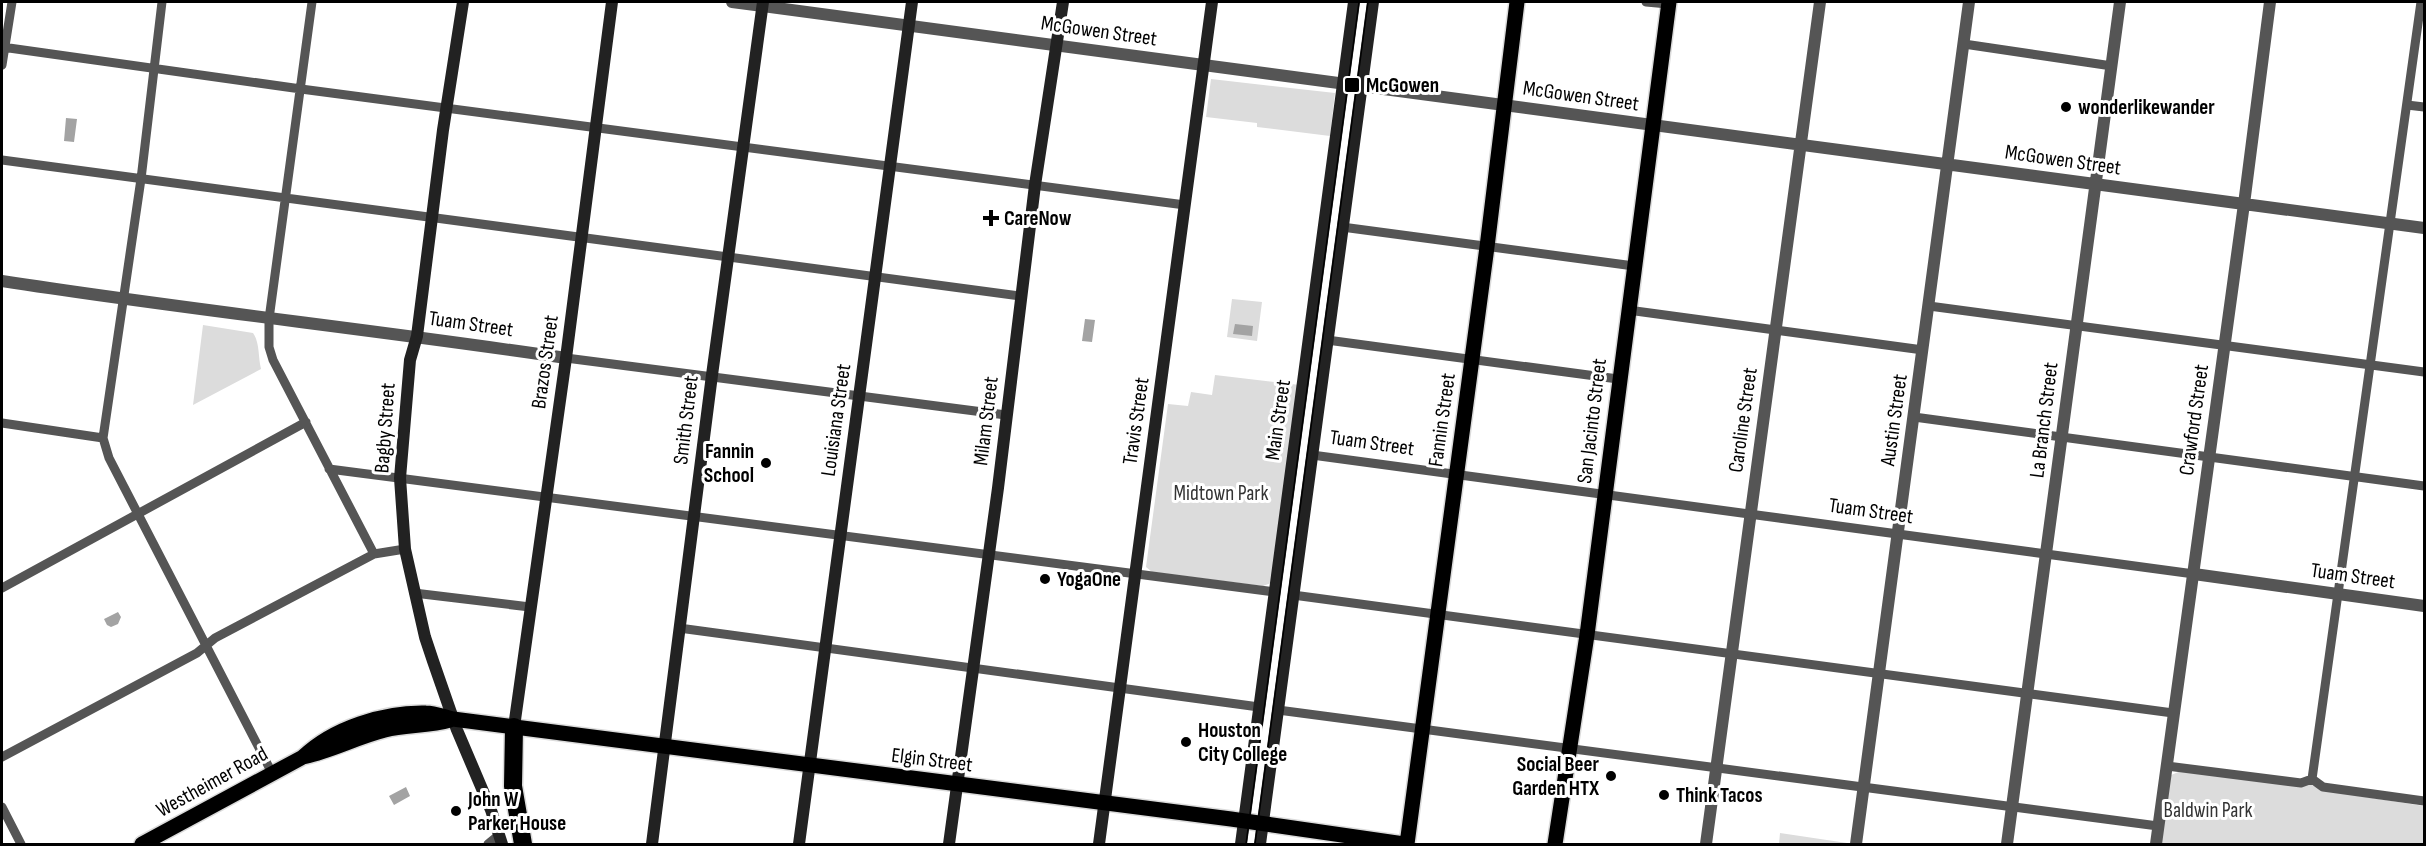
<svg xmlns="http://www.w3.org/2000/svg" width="2426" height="846" font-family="'Sofia Sans Condensed',sans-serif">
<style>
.green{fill:#dcdcdc}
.water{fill:#a3a3a3}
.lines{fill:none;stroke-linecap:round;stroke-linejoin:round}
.primary-casing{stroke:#dbdbdb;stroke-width:18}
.motorway-casing{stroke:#dbdbdb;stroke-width:21}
.minor{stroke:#555;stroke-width:9}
.tertiary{stroke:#555;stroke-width:12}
.secondary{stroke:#222;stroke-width:12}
.primary{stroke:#000;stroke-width:15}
.motorway{stroke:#000;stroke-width:18}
.tram{stroke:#000;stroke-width:1.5}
.poi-dot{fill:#000;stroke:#fff;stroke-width:2}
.labels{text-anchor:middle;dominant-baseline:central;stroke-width:6;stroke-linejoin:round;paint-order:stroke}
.street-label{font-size:21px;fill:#000;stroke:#fff}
.poi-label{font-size:21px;font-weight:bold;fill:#000;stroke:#fff;text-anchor:start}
.park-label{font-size:21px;fill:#333;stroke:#fff}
</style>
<rect width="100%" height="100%" fill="#fff"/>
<path class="green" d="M1211 79 1335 93 1330 136 1257 127V123L1206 117Z
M1232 299 1262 302 1257 341 1227 337Z
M203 325 253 333C260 343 258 357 261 369L193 405Z
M1215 375 1300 385 1271 583 1263 586 1152 572 1146 567 1168 404 1188 406 1191 392 1212 395Z
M2181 771 2309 784 2327 791 2424 806V844H2160L2171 775Z
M1780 833 1847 843 1846 844H1779Z"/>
<path class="water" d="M66 118 77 119 74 142 64 141Z
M1085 319 1095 320 1092 342 1082 341Z
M1235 324 1253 326 1252 336 1233 334Z
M118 612 121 617 118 624 111 627 107 625 104 619Z
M406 787 410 796 394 805 389 796Z"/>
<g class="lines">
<g class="primary-casing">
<path id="primary" d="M303 757C333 728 384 712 426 713 435 713 444 717 453 719L1231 819 1404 844
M142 844 303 757C331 751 357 737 385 730 406 725 429 726 450 720
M1407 844 1487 247 1517 2
M1555 844 1587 635 1669 2"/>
</g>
<g class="motorway-casing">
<path id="motorway" d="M514 727 513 786 523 844"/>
</g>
<path class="minor" d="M162 2 141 179 103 438 109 458 272 773
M312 2 269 319V347L273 360 374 554
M1646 2 1668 4
M1964 44 2112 66
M2 47 301 89 1185 205
M2 65 12 2
M2407 105 2424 107
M2 160 1020 296
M1342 227 1634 266
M1929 306 2424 372
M1628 310 1923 350
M1327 340 1618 379
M566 358 1006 415
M1914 417 2424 486
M2 423 103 438
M1312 455 2194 574
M329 469 1275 592
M2 588 306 422
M414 593 530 607
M1293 595 2173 713
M679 628 1259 707
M1278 710 2158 826
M2 757 197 653 215 638 374 554 405 549
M2167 766 2301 783 2312 779 2323 787 2424 801
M2312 779 2421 2
M2 807 21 844
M488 844 499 835"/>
<path class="tertiary" d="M732 2 2424 228
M2 281C189 310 378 330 566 358
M2194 574 2424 606
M1706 844 1820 2
M1856 844 1969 2
M2007 844 2120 2
M2156 844 2244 204 2270 2"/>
<path class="secondary" d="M463 2 443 130 417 336 410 360 400 478 405 549 425 637 433 661 457 730 491 810 502 844
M514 727 566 358 612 2
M652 844 712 375 763 2
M799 844 912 2
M949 844 998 488 1035 185 1063 2
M1099 844 1212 2
M1241 844 1354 2
M1260 844 1373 2"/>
<use href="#primary" class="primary"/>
<use href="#motorway" class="motorway"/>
<path class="tram" d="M1246 844 1359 2
M1255 844 1368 2"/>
</g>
<g class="poi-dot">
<rect x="1344" y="77" width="16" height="16" rx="3"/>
<circle cx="2066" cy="107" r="6"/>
<path d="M988 209h6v6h6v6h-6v6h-6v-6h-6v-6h6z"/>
<circle cx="766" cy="463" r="6"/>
<circle cx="1045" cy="579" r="6"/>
<circle cx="1186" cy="742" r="6"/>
<circle cx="1611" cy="776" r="6"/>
<circle cx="1664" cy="795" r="6"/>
<circle cx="456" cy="811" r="6"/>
</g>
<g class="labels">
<g class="street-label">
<text transform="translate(1099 31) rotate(8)">McGowen Street</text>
<text transform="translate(1581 96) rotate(8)">McGowen Street</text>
<text transform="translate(2063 160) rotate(8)">McGowen Street</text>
<text transform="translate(471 324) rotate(8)">Tuam Street</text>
<text transform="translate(545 362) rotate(-82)">Brazos Street</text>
<text transform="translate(686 420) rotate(-83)">Smith Street</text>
<text transform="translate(836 420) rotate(-82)">Louisiana Street</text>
<text transform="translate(1278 420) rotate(-82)">Main Street</text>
<text transform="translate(1442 420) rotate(-82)">Fannin Street</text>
<text transform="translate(1743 420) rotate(-82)">Caroline Street</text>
<text transform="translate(1894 420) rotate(-82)">Austin Street</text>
<text transform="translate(2044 420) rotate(-83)">La Branch Street</text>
<text transform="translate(2194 420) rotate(-82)">Crawford Street</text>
<text transform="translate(986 421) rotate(-83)">Milam Street</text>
<text transform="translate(1136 421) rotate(-82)">Travis Street</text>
<text transform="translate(1592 421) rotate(-83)">San Jacinto Street</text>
<text transform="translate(385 428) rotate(-86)">Bagby Street</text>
<text transform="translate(1372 443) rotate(8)">Tuam Street</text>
<text transform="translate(1871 511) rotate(8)">Tuam Street</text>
<text transform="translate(2353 576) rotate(8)">Tuam Street</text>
<text transform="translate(932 760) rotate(7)">Elgin Street</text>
<text transform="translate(212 782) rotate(-29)">Westheimer Road</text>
</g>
<g class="poi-label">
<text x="1366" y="85">McGowen</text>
<text x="2078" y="107">wonderlikewander</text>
<text x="1004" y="218">CareNow</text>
<text x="754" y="451" text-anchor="end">Fannin<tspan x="754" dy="24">School</tspan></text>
<text x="1057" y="579">YogaOne</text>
<text x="1198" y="730">Houston<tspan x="1198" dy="24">City College</tspan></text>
<text x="1599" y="764" text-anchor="end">Social Beer<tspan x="1599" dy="24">Garden HTX</tspan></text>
<text x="1676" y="795">Think Tacos</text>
<text x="468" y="799">John W<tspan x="468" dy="24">Parker House</tspan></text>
</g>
<g class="park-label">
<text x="1221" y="493">Midtown Park</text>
<text x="2208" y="810">Baldwin Park</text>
</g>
</g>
<rect width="2426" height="846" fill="none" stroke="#000000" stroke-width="6"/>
</svg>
